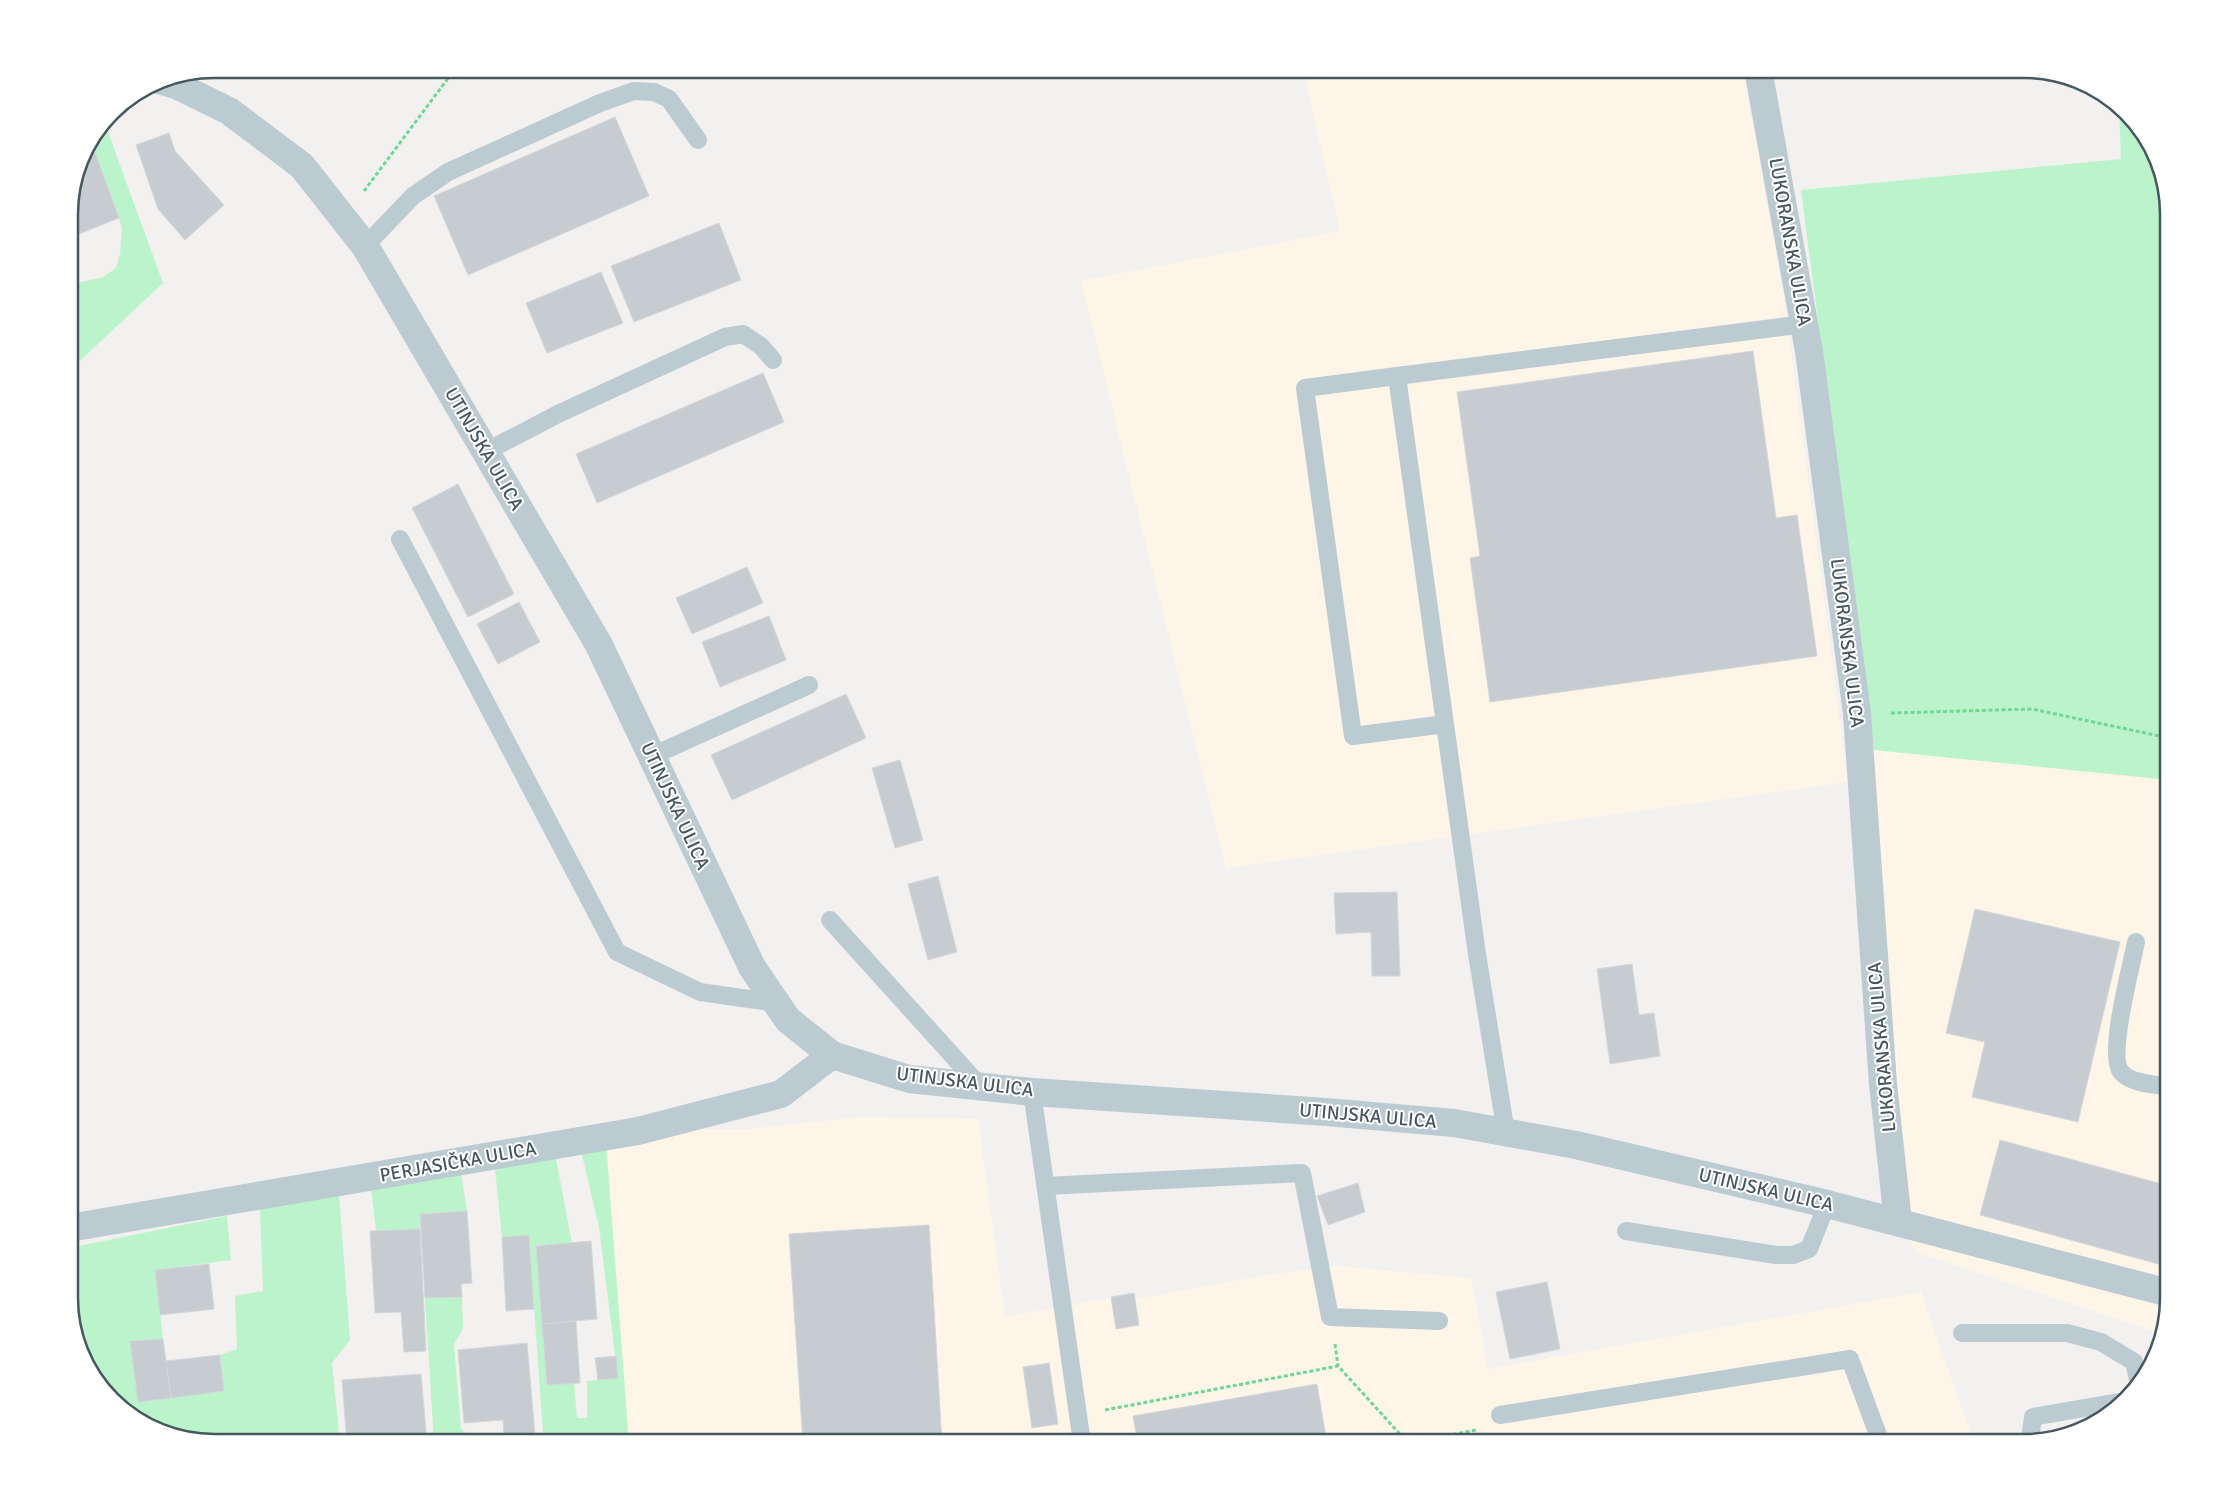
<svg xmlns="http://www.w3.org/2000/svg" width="2238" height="1512" font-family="Signika,sans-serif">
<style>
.commercial{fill:#fef5e9}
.green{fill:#bbf4ca}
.building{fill:#c7ccd0;stroke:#d3d7dc}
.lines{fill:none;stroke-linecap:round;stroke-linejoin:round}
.path{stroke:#6fd696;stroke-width:3;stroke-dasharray:4 2.5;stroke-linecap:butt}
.service{stroke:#bccad1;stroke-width:18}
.minor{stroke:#bccad1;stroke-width:28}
.tertiary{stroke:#bccad1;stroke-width:28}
.labels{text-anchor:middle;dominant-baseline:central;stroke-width:4;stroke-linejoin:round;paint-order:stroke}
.street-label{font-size:19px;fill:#465760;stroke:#fff}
.rim{fill:none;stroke:#465760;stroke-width:2.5}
</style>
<rect width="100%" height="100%" fill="#f3f0f0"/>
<path class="commercial" d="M1303 69H1743L1785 303 1848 782 1226 868 1081 281 1340 231Z
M1874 750 2169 780V1299L2159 1333 1917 1253 1898 1222Z
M859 1117 978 1119 1005 1317 1134 1293 1136 1299 1261 1276 1335 1266 1471 1278 1488 1369 1921 1292 1974 1443H629L606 1143 689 1129H749Z"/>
<path class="green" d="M2119 109 2154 149 2169 213V780L1874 750 1801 190 2121 159Z
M104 121 163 283 69 371V283L73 284 103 277 116 268 120 254 122 228 92 144 88 145Z
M606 1143 629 1443H505L504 1437 543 1434 529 1235 502 1237 495 1169 548 1154 556 1159 572 1243 536 1246 547 1385 574 1383 577 1418H587V1381L618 1378 599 1227 582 1155 587 1147Z
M461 1174 467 1211 420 1214V1229L376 1231 371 1188Z
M339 1194 350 1340 332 1363 340 1443H213L133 1419 88 1371 69 1308V1248L227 1216 231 1260 155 1270 163 1339 130 1341 139 1402 224 1391 220 1355 237 1349 235 1296 263 1291 260 1209Z
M462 1297 463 1329 454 1344 461 1429 469 1435 470 1443H431L434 1442 425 1298Z"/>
<path class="building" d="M615 117 649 196 468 275 434 196Z
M169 133 175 151 224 205 185 240 158 209 136 145Z
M92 144 119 218 69 238V204L80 158 88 145Z
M719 223 741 280 634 322 611 266Z
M601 272 623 323 547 353 526 303Z
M1753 351 1776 518 1797 515 1817 656 1490 702 1470 558 1480 556 1457 392Z
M763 373 784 422 597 503 576 454Z
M458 484 514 594 468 617 412 508Z
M747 567 763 603 692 634 676 598Z
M519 602 540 642 498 664 477 624Z
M769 616 786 660 720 687 702 642Z
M846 694 866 738 732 800 711 755Z
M900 760 923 840 895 848 872 768Z
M938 876 957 952 928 960 908 884Z
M1397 892 1400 976H1372L1371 932 1336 934 1334 893Z
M1975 909 2120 942 2078 1122 1972 1097 1985 1042 1946 1033Z
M1632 964 1639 1015 1654 1013 1660 1056 1610 1064 1597 969Z
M2000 1140 2169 1186V1267L1980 1215Z
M1358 1183 1365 1212 1328 1225 1317 1196Z
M467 1211 472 1283 461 1284 462 1297 425 1298 420 1214Z
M929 1225 942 1443H803L789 1234Z
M420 1229 426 1351 404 1352 401 1312 375 1313 370 1231Z
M529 1235 534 1309 506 1311 502 1237Z
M591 1241 597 1319 542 1324 536 1246Z
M209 1264 214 1309 160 1315 155 1270Z
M1547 1282 1560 1349 1510 1359 1496 1292Z
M1134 1293 1139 1325 1116 1329 1111 1297Z
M576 1321 580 1383 547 1385 542 1324Z
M163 1339 171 1398 138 1402 130 1341Z
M527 1343 535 1435 504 1437 503 1420 464 1423 458 1350Z
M220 1355 224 1391 171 1398 166 1361Z
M616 1356 618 1378 598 1380 595 1358Z
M1049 1363 1058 1424 1032 1428 1023 1367Z
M421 1374 427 1443H347L342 1380Z
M1317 1384 1327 1443H1138L1133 1416Z
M616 1434 617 1443H603V1435Z"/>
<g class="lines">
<path class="path" d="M364 191 455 69
M1891 713 2032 709 2169 738
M1335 1344 1338 1366
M1105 1410 1338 1366 1408 1443
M1408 1443 1476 1430"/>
<path class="service" d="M365 246 413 196 448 172 600 103 634 91 654 92 669 99 698 140
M1397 376 1804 324
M485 452 558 414 725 337 743 334 761 346 773 360
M400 539 617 952 700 992 777 1003
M1445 724 1397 376 1305 388 1353 736 1445 724 1477 954 1506 1133
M652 756 809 685
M830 920 980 1086
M2136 942C2132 964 2106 1058 2122 1073 2133 1084 2155 1084 2169 1087
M1032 1092 1082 1443
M1046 1186 1302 1173 1330 1317 1439 1321
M1626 1231 1776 1255H1793L1809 1249 1827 1204
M1962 1333H2067L2101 1342 2134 1362 2139 1384
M1500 1415 1850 1359 1881 1443
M2033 1441 2031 1432 2033 1417 2119 1402"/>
<path class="minor" d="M1758 69 1809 351 1857 714 1883 1084 1898 1222
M69 1228 638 1131 781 1094 832 1055"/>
<path class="tertiary" d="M158 80 176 85 229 111 302 166 365 246 599 645 752 967 788 1020 832 1055 909 1079 1032 1092 1326 1112 1454 1123 1576 1145 1827 1204 2169 1293"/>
</g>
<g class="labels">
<g class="street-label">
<text transform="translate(1790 242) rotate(80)">LUKORANSKA ULICA</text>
<text transform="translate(484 449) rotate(60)">UTINJSKA ULICA</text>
<text transform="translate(1847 643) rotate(83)">LUKORANSKA ULICA</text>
<text transform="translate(675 806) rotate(65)">UTINJSKA ULICA</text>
<text transform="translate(1882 1047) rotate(-95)">LUKORANSKA ULICA</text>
<text transform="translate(965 1082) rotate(7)">UTINJSKA ULICA</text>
<text transform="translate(1368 1116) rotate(5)">UTINJSKA ULICA</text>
<text transform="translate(458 1162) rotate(-10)">PERJASIČKA ULICA</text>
<text transform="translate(1766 1190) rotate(13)">UTINJSKA ULICA</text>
</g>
</g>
<path d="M0 0H2238V1512H0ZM214 78H2024A136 136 0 0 1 2160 214V1298A136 136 0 0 1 2024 1434H214A136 136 0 0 1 78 1298V214A136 136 0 0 1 214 78Z" fill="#fff" fill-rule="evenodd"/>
<path class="rim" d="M214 78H2024A136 136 0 0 1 2160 214V1298A136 136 0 0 1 2024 1434H214A136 136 0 0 1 78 1298V214A136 136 0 0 1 214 78Z"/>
</svg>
